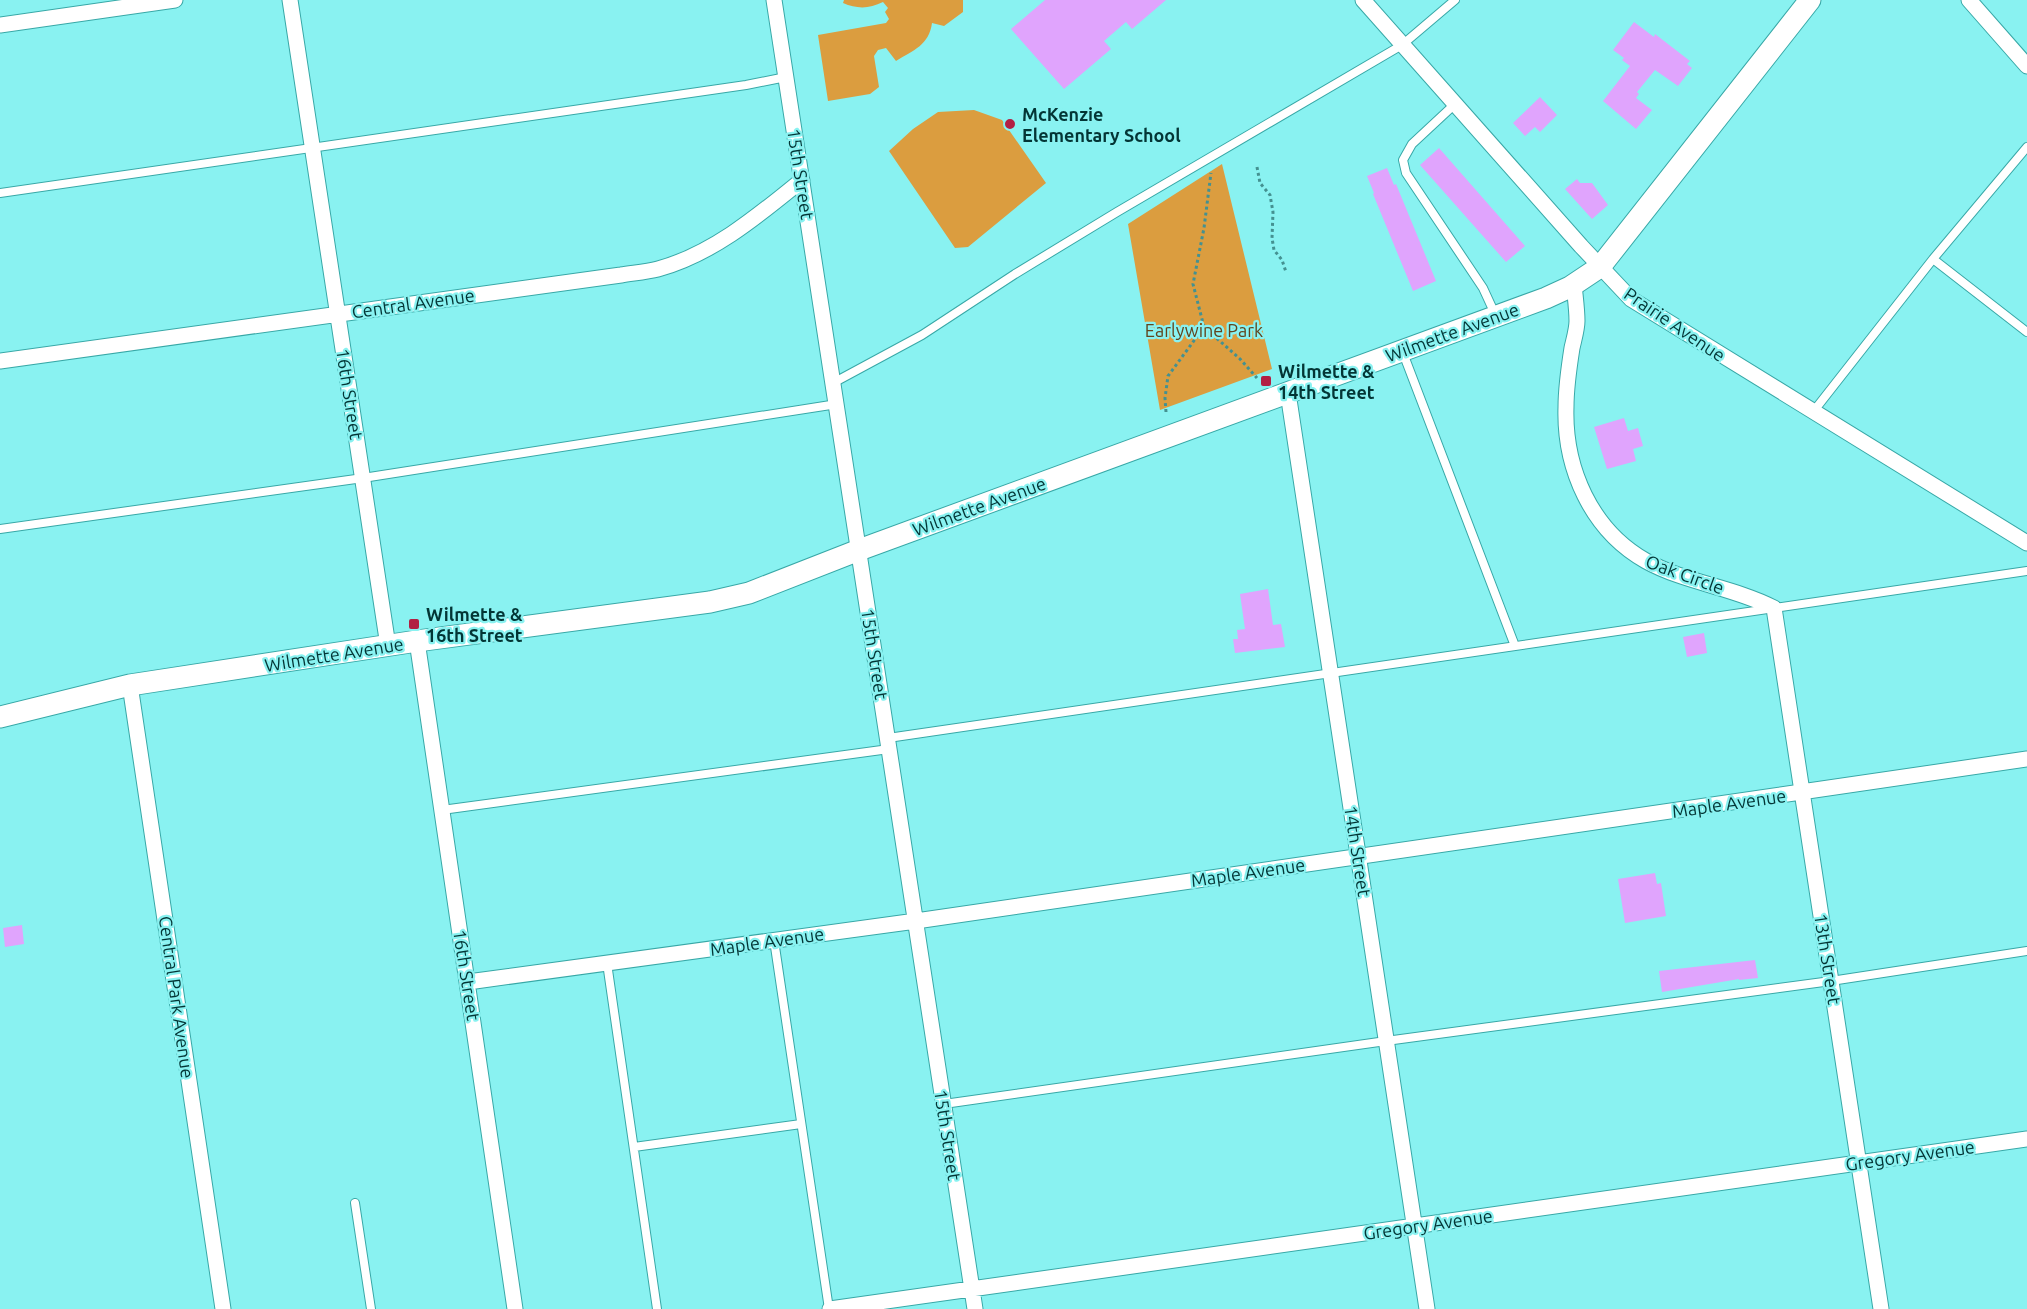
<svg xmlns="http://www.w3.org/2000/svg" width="2027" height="1309" font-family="Ubuntu,sans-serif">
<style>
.green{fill:#db9d3f}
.building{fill:#e0a4fd}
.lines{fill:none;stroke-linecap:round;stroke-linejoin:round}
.lane-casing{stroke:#38a8a7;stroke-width:10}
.street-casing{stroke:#38a8a7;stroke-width:17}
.secondary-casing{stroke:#38a8a7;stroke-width:23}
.path{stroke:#449191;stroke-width:3;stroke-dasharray:3 3;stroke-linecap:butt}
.lane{stroke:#fff;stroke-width:8}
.street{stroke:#fff;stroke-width:15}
.secondary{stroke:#fff;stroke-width:21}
.poi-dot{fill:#b21f43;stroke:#89f2f1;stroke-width:2}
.labels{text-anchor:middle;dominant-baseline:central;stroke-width:4.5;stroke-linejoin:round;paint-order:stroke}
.poi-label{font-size:18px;font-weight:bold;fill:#033535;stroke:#89f2f1;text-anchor:start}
.street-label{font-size:18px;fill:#033535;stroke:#89f2f1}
.park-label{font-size:18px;fill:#61451e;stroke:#89f2f1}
</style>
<rect width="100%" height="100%" fill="#89f2f1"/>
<path class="green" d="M844 0H963V12L944 26 932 23C929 45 914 50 896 61L886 48 878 50 874 56 879 87 870 94 828 101 818 35 886 23 889 19 885 12 888 8 883 2C869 9 857 9 843 3Z
M974 110 1002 120 1046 183 968 247 955 248 889 151 913 129 938 112Z
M1222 164 1272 369 1160 410 1128 224Z"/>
<path class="building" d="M1045 0H1166L1132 29 1126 22 1104 41 1111 49 1064 89 1011 29Z
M1634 22 1654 37 1655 34 1690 61 1687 64 1692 68 1678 86 1655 70 1637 92 1639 94 1636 98 1652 110 1636 129 1603 101 1630 66 1622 60 1624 58 1613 50Z
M1540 97 1557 115 1540 132 1535 127 1525 136 1513 123Z
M1439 148 1525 246 1506 262 1420 165Z
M1387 168 1394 185 1396 184 1436 281 1413 291 1373 194 1374 193 1367 176Z
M1577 179 1580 183H1592L1608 205 1592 219 1565 189Z
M1624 418 1628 431 1638 428 1643 446 1633 449 1636 461 1607 469 1594 427Z
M1268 589 1273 625 1281 624 1285 647 1235 653 1233 639H1238L1237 630 1245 629 1240 594Z
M1704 633 1707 653 1687 657 1683 637Z
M1655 873 1657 884 1661 883 1666 916 1625 923 1618 879Z
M22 925 24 944 5 947 3 928Z
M1755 960 1758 978 1739 980V979L1662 992 1659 971Z"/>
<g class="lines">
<g class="lane-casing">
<path id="lane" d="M1455 104 1412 144 1403 160 1406 173 1483 288 1495 314
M0 193 746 85 786 77
M1933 259 2027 332
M1403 353 1515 646
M833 383 922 335 1015 274 1117 212 1402 45 1455 0
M1813 412 1933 259 2027 147
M0 529 363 478 837 404
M888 738 2027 571
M442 810 889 749
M774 940 829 1309
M607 963 657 1309
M944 1104 1386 1041 1831 981 2027 951
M634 1147 801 1124
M355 1203 371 1309"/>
</g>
<g class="street-casing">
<path id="street" d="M290 0 388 646
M774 0 975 1309
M1363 0 1581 246 1631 299 2027 543
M1969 0 2027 66
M0 25 175 0
M1574 284C1575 296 1577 309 1577 321 1577 329 1574 339 1572 348 1569 367 1566 387 1566 407 1564 468 1591 530 1646 561 1686 583 1733 587 1774 608L1881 1309
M0 361 621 275C633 273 646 272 658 269 713 254 759 215 802 180
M1288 393 1427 1309
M417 641 515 1309
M130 685 223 1309
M468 982 916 921 2027 759
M830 1309 2027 1139"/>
</g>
<g class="secondary-casing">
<path id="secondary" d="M0 717 130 685 417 641 710 602 749 593 859 550 1546 298 1570 287 1600 267 1810 0"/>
</g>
<path class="path" d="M1257 167 1260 183 1270 195 1273 212 1272 238 1274 250 1282 260 1286 272
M1204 327 1193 284 1204 228 1211 173
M1166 412 1165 398 1168 376 1204 327 1240 359 1257 378"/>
<use href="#lane" class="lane"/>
<use href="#street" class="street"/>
<use href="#secondary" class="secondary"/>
</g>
<g class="poi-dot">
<circle cx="1010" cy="124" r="6"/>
<rect x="1260" y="375" width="12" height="12" rx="3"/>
<rect x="408" y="618" width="12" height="12" rx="3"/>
</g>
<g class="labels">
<g class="poi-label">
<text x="1022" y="114">McKenzie<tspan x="1022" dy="21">Elementary School</tspan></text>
<text x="1278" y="371">Wilmette &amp;<tspan x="1278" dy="21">14th Street</tspan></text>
<text x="426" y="614">Wilmette &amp;<tspan x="426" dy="21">16th Street</tspan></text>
</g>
<g class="street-label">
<text transform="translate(801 174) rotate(81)">15th Street</text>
<text transform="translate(413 303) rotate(-8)">Central Avenue</text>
<text transform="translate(1675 324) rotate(34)">Prairie Avenue</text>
<text transform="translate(1452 332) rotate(-20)">Wilmette Avenue</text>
<text transform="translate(350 394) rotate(81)">16th Street</text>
<text transform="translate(979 506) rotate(-20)">Wilmette Avenue</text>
<text transform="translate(1685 574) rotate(20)">Oak Circle</text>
<text transform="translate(334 654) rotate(-9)">Wilmette Avenue</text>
<text transform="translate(875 654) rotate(81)">15th Street</text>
<text transform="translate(1729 803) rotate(-8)">Maple Avenue</text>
<text transform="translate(1358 851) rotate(81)">14th Street</text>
<text transform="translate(1248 872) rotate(-8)">Maple Avenue</text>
<text transform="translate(767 941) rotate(-8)">Maple Avenue</text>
<text transform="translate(1828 959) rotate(81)">13th Street</text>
<text transform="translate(467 975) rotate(81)">16th Street</text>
<text transform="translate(177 997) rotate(82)">Central Park Avenue</text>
<text transform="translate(948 1135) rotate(81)">15th Street</text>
<text transform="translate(1910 1155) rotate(-8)">Gregory Avenue</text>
<text transform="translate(1428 1224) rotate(-8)">Gregory Avenue</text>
</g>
<g class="park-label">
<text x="1204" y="330">Earlywine Park</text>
</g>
</g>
</svg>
